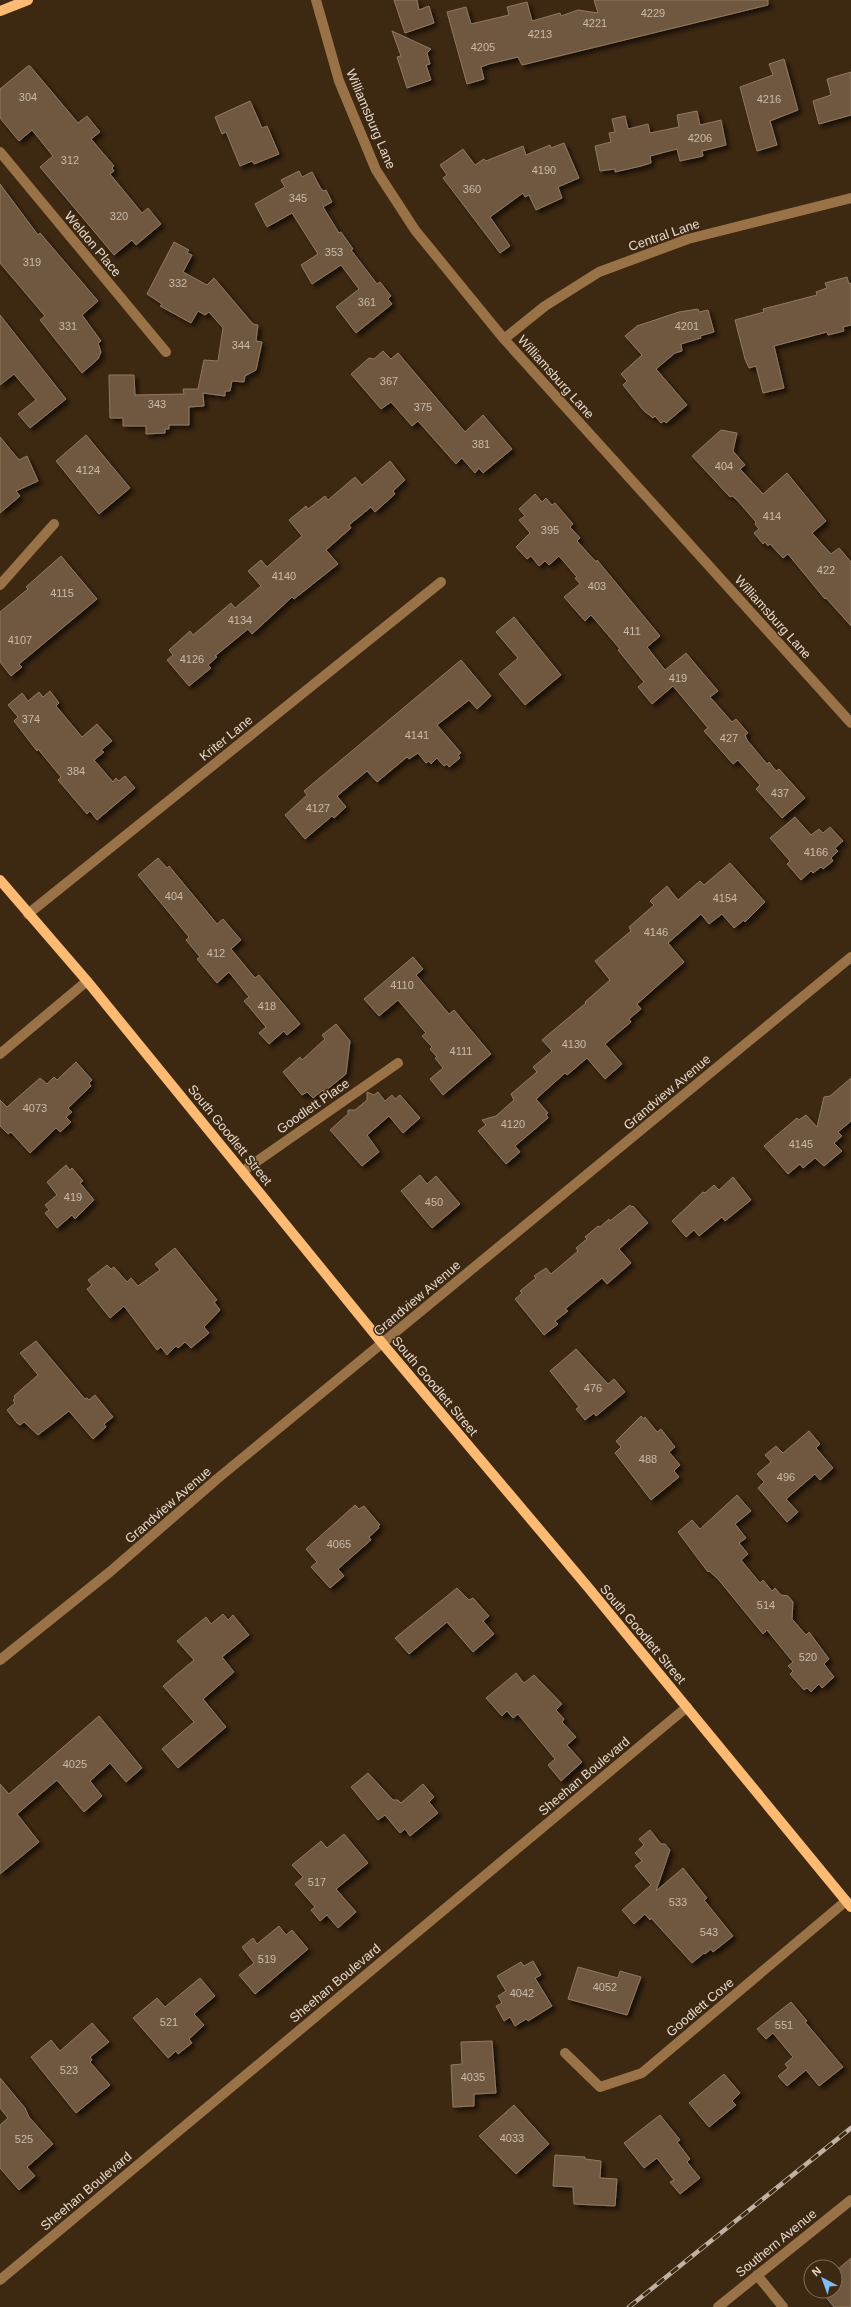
<svg xmlns="http://www.w3.org/2000/svg" width="851" height="2307" font-family="Arial,sans-serif">
<style>
.building{fill:#6f5840;stroke:#927961;filter:url(#shadow)}
.lines{fill:none;stroke-linecap:round;stroke-linejoin:round}
.minor{stroke:#9a7247;stroke-width:10}
.major{stroke:#fcba73;stroke-width:10}
.rail-casing{stroke:#c0b1a2;stroke-width:4.5}
.rail{stroke:#3d2812;stroke-width:3;stroke-dasharray:9;stroke-linecap:butt}
.labels{text-anchor:middle;dominant-baseline:central;stroke-width:3;stroke-linejoin:round;paint-order:stroke}
.number-label{font-size:11px;fill:#c9baa9}
.street-label{font-size:13px;fill:#e7dacc;stroke:#3d2812}
</style>
<defs>
<filter id="shadow"><feDropShadow dx="3.5" dy="3.5" stdDeviation="2" flood-color="#0009"/></filter>
</defs>
<rect width="100%" height="100%" fill="#3d2812"/>
<path class="building" d="M394 0H417L419 10 429 6 434 23 405 33Z
M594 0H768V5L522 65 518 57 489 64 481 67 484 79 467 84 447 12 466 7 471 24 509 15 507 7 527 2 532 21 560 13 561 16 578 10 598 13Z
M392 31 431 49 427 53 430 64 426 65 431 80 407 88 397 57 401 56Z
M784 59 798 110 770 121 777 145 757 151 740 87 773 75 769 64Z
M28 66H30L78 123 87 116 100 132 91 139 114 166 112 168 114 171 110 174 142 213 148 208 161 224 136 245 132 240 114 255 40 167 53 156 32 130 19 141 0 118V89Z
M851 72V115L819 124 813 101 831 95 827 79Z
M250 101 262 128 267 126 279 154 254 164 252 161 240 166 226 132 222 134 215 117Z
M697 111 700 125 721 120 726 145 702 151 703 156 680 161 677 149 650 156 651 163 641 166 615 172V169L600 171 595 146 611 142 609 133 615 132 612 119 625 116 628 129 648 124 650 133 679 127 677 115Z
M564 143 579 178 558 187 562 198 536 210 529 195 525 197 523 193 490 217 510 246 500 253 443 178 447 175 440 165 463 149 475 165 484 159 486 161 523 146 526 155 550 145 551 148Z
M299 171 302 177 312 172 320 187 323 191 326 190 332 202 323 207 339 233 341 232 353 249 351 250 377 284 380 282 391 296 388 299 392 304 356 333 336 307 359 289 341 265 312 284 301 265 318 254 292 213 267 227 255 204 285 187 281 180Z
M0 184 38 235 40 233 98 301 82 315 101 341 98 343 101 352 98 359 82 373 40 320 45 316 0 263Z
M174 242 189 250 187 253 192 255 183 272 207 285 214 278 253 324 258 325 256 341 262 342 256 370 245 376 244 382 232 381 230 391H225V396L203 393 204 406 189 407V425H169V429H165V433L146 434V426H123V418H110L109 375H134L135 395 184 394 183 389H198L204 360 218 361 223 328 209 312 205 315 198 311 191 323 160 306 162 304 147 294Z
M847 277 849 284 851 283V325L843 327 844 331 828 335 827 332 774 346 784 388 763 393 756 366 749 368 745 359 735 320 764 312 763 309 817 295 816 292 827 288 825 283Z
M698 309 699 312 708 310 714 332 700 336 701 338 681 344 682 351 675 353 656 369 687 405 666 423 664 421 661 423 655 416 653 418 644 411 623 385 627 381 621 374 642 355 625 336 637 326 679 312Z
M0 315 66 399 30 428 18 414 36 400 14 374 0 385Z
M383 351 391 359 398 353 465 432 483 415 512 449 483 473 479 468 475 473 462 458 456 464 418 421 412 426 391 402 381 409 351 374 369 358 374 359Z
M721 430 737 433 733 451 745 465 740 469 763 494 787 473 826 521 812 533 831 554 839 548 851 562V626L826 598 825 599 788 554 783 558 770 544 768 546 765 542 763 544 754 533 759 529 755 524 756 522 737 500 732 496 730 497 692 456Z
M86 435 130 488 99 514 56 461Z
M0 437 19 460 27 456 38 481 16 491 20 496 0 513Z
M390 461 405 480 393 491 395 494 375 512 371 507 349 525 351 528 326 550 338 564 294 599 292 597 252 634 248 629 215 656 217 657 208 665 211 668 189 686 167 660 173 655 169 650 190 631 193 635 231 603 235 608 261 586 248 571 261 560 267 567 302 536 289 520 306 506 308 509 325 496 328 500 355 477 362 485Z
M535 494 542 502 546 498 552 505 555 503 573 524 570 527 580 538 577 541 596 562 597 560 660 636 647 647 665 670 686 653 718 691 710 697 732 722 736 719 748 733 745 735 747 740 767 764 769 762 776 771 779 769 805 798 782 818 756 789 760 785 738 760 733 764 704 731 708 728 673 686 652 704 638 687 644 682 618 650 620 649 591 615 585 621 564 597 580 584 575 578 577 577 559 556 549 565 545 561 539 566 531 556 527 559 516 547 530 533 519 520 525 516 519 509Z
M61 556 97 599 19 664 22 667 11 676 0 662V612L28 589 26 587Z
M514 617 561 675 525 705 499 674 518 658 496 632Z
M461 660 491 696 477 709 469 700 437 725 461 753 458 755 460 758 449 767 447 764 444 766 437 758 431 764 429 761 426 763 418 753 409 759 407 757 377 782 367 771 337 796 346 807 334 818 332 816 305 839 285 815 307 795 304 791Z
M50 691 59 703 56 706 82 737 97 724 112 741 101 750 104 752 94 760 113 782 116 778 119 781 125 776 135 788 97 820 90 811 87 814 58 780 61 777 38 749 37 751 14 721 18 717 8 705 22 693 28 701 39 692 43 697Z
M795 817 811 835 819 829 823 833 830 827 843 841 835 848 838 851 831 858 833 861 823 869 821 867 813 873 811 871 801 880 787 864 790 861 770 838Z
M158 858 167 868 169 866 217 924 223 919 241 940 231 949 255 978 259 975 300 1024 287 1035 284 1031 269 1044 259 1033 266 1027 244 1001 249 997 229 972 217 983 197 959 200 957 186 940 189 937 138 875Z
M730 863 765 902 745 922 744 920 734 928 722 914 709 924 701 914 668 943 684 962 637 1004 641 1009 629 1019 631 1022 605 1044 622 1064 605 1079 587 1058 567 1075 565 1073 536 1099 548 1113 546 1114 548 1118 515 1146 520 1152 506 1164 478 1131 486 1125 482 1120 496 1116 514 1100 511 1094 537 1072 533 1067 552 1051 542 1040 586 1003 585 1002 610 980 595 961 631 931 629 927 654 905 650 901 667 886 678 900 700 881 704 885Z
M413 957 423 969 416 975 449 1014 454 1010 491 1054 443 1095 430 1079 443 1068 435 1058 437 1057 430 1049 432 1047 422 1036 426 1033 398 1000 379 1016 364 999Z
M336 1024 350 1041 346 1074 324 1092 323 1090 313 1098 307 1092 302 1095 283 1072 300 1057 302 1060 325 1039 322 1035Z
M76 1062 92 1080 89 1083 91 1086 68 1108 72 1112 66 1117 71 1122 60 1132 56 1128 30 1153 11 1132 8 1134 0 1126V1100L7 1107 40 1078 47 1084 54 1077 57 1080Z
M851 1078V1121L838 1132 842 1136 834 1143 842 1151 824 1166 815 1158 803 1168 800 1164 788 1174 764 1146 797 1118 799 1120 806 1115 817 1127 824 1097 830 1096Z
M367 1092 374 1095 378 1092 385 1101 392 1095 395 1099 400 1095 420 1118 403 1133 389 1116 367 1135 379 1152 362 1166 330 1130 348 1114V1110H355L367 1100Z
M66 1165 70 1170 72 1168 83 1181 80 1183 94 1200 75 1219 72 1215 57 1228 45 1213 49 1210 45 1205 57 1195 47 1182Z
M420 1175 427 1184 436 1176 460 1204 432 1228 401 1191Z
M733 1177 751 1200 725 1221 722 1217 699 1236 694 1230 686 1237 672 1221 703 1192 705 1193 714 1185 719 1190Z
M630 1205 632 1207 633 1206 648 1223 619 1249 631 1263 607 1284 602 1278 565 1309 568 1311 555 1321 558 1324 544 1335 515 1299 522 1293 520 1291 536 1278 534 1276 546 1268 551 1274 578 1251 576 1248 587 1239 585 1237 598 1226 600 1227 609 1219 610 1221Z
M175 1248 217 1300 214 1302 220 1310 204 1327 209 1333 191 1348 185 1342 178 1348 176 1346 167 1355 161 1347 157 1350 124 1306 110 1318 87 1289 92 1285 88 1280 107 1265 111 1269 114 1267 127 1282 131 1278 138 1286 160 1270 155 1264Z
M36 1341 85 1399 87 1398 89 1400 95 1395 113 1417 104 1424 106 1427 93 1439 69 1411 38 1435 24 1422 20 1425 17 1423 7 1410 15 1403 13 1400 15 1398 14 1396 38 1375 20 1353Z
M576 1349 608 1384 614 1379 625 1392 596 1416 594 1413 585 1420 576 1409 579 1407 550 1371Z
M641 1416 644 1419 645 1417 657 1432 661 1429 675 1447 669 1452 680 1465 674 1471 679 1477 651 1500 615 1453 621 1447 616 1441Z
M809 1431 820 1444 816 1448 833 1468 820 1480 815 1474 786 1499 798 1512 787 1522 758 1488 764 1482 757 1474 771 1462 765 1455 776 1446 783 1453Z
M737 1495 751 1511 735 1524 746 1538 739 1543 748 1554 741 1560 760 1583 763 1580 772 1591 775 1588 781 1595 788 1596 793 1602 792 1619 806 1635 809 1632 829 1659 824 1664 834 1677 822 1688 819 1684 811 1692 807 1688 804 1690 790 1674 793 1671 788 1666 793 1662 767 1630 763 1634 718 1579 709 1571 708 1572 678 1532 692 1520 700 1529Z
M355 1505 359 1509 364 1506 380 1525 378 1526 379 1528 369 1537 371 1540 338 1569 344 1576 330 1588 311 1567 317 1562 306 1549Z
M457 1588 469 1600 473 1598 489 1616 483 1621 494 1634 473 1652 447 1622 409 1654 395 1638Z
M223 1614 228 1620 233 1615 249 1635 222 1657 234 1672 203 1699 226 1727 178 1768 162 1749 194 1722 163 1686 194 1660 177 1641 206 1617 211 1624Z
M516 1673 524 1683 534 1675 562 1704 556 1710 564 1719 562 1722 576 1737 567 1745 582 1762 561 1781 548 1765 555 1759 518 1714 513 1718 507 1711 502 1716 486 1698Z
M99 1716 142 1768 126 1782 110 1763 90 1781 102 1796 84 1812 57 1780 17 1814 39 1842 0 1874V1784L9 1794Z
M368 1773 393 1800H398L401 1803 423 1784 434 1797 429 1802 438 1813 410 1836 405 1829 400 1833 385 1815 378 1820 351 1787Z
M650 1830 661 1844H665L670 1850 656 1891 683 1868 707 1898 704 1900 733 1936 713 1952 711 1949 705 1954 704 1953 692 1963 651 1918 650 1920 645 1914 634 1924 622 1910 651 1885 635 1866 642 1861 635 1853 644 1845 639 1839Z
M344 1834 368 1863 336 1889 356 1912 338 1928 327 1915 320 1921 311 1910 315 1907 295 1884 303 1877 292 1865 321 1841 327 1848Z
M279 1926 286 1935 292 1930 308 1949 255 1994 239 1975 254 1963 242 1947 253 1938 257 1944Z
M533 1961 541 1975 535 1978 552 2006 528 2021 526 2019 515 2026 510 2017 504 2021 496 2006 502 2003 498 1996 506 1991 497 1976 521 1962 524 1966Z
M578 1967 618 1978 620 1971 641 1977 627 2015 568 1999Z
M200 1978 215 1996 194 2014 204 2025 189 2039 192 2043 178 2054 176 2051 168 2058 133 2018 157 1998 165 2007Z
M791 2002 807 2021 805 2022 843 2067 819 2086 806 2070 787 2086 778 2076 788 2068 785 2064 793 2057 773 2033 766 2039 757 2029Z
M92 2023 109 2042 90 2057 92 2060 90 2062 110 2085 76 2113 31 2057 51 2040 60 2051Z
M492 2041 496 2093 474 2094V2106L453 2107 451 2065 462 2064 461 2042Z
M724 2074 740 2093 732 2101 736 2105 709 2127 689 2103Z
M0 2078 25 2108 29 2117 53 2144 27 2167 35 2176 19 2190 0 2168V2125L8 2118 0 2108Z
M514 2105 549 2144 516 2174 479 2136Z
M660 2115 680 2140 677 2142 690 2159 687 2162 700 2178 680 2194 670 2182 674 2180 657 2158 644 2168 624 2143Z
M555 2155 585 2157V2159L601 2161 600 2178 617 2179 615 2206 574 2204 573 2187 553 2186Z
M851 2258V2307H834L821 2291H835V2267L837 2270Z"/>
<g class="lines">
<path class="minor" d="M316 0 339 81 376 170 415 230 504 339 851 723
M0 152 166 352
M504 339 545 306 599 272 688 239 851 198
M0 585 54 524
M28 914 441 582
M0 1054 87 981
M243 1171 398 1063
M0 1660 111 1571 217 1479 851 957
M565 2053 600 2087 642 2073 846 1901
M757 2275 783 2307
M0 2280 687 1707
M718 2307 851 2200"/>
<path class="major" d="M0 11 28 0
M0 880 87 981 382 1343 587 1586 851 1907"/>
<g class="rail-casing">
<path id="rail" d="M629 2307 851 2128"/>
</g>
<use href="#rail" class="rail"/>
</g>
<g class="labels">
<g class="number-label">
<text x="653" y="13">4229</text>
<text x="595" y="23">4221</text>
<text x="540" y="34">4213</text>
<text x="483" y="47">4205</text>
<text x="28" y="97">304</text>
<text x="769" y="99">4216</text>
<text x="700" y="138">4206</text>
<text x="70" y="160">312</text>
<text x="544" y="170">4190</text>
<text x="472" y="189">360</text>
<text x="298" y="198">345</text>
<text x="119" y="216">320</text>
<text x="334" y="252">353</text>
<text x="32" y="262">319</text>
<text x="178" y="283">332</text>
<text x="367" y="302">361</text>
<text x="68" y="326">331</text>
<text x="687" y="326">4201</text>
<text x="241" y="345">344</text>
<text x="389" y="381">367</text>
<text x="157" y="404">343</text>
<text x="423" y="407">375</text>
<text x="481" y="444">381</text>
<text x="724" y="466">404</text>
<text x="88" y="470">4124</text>
<text x="772" y="516">414</text>
<text x="550" y="530">395</text>
<text x="826" y="570">422</text>
<text x="284" y="576">4140</text>
<text x="597" y="586">403</text>
<text x="62" y="593">4115</text>
<text x="240" y="620">4134</text>
<text x="632" y="631">411</text>
<text x="20" y="640">4107</text>
<text x="192" y="659">4126</text>
<text x="678" y="678">419</text>
<text x="31" y="719">374</text>
<text x="417" y="735">4141</text>
<text x="729" y="738">427</text>
<text x="76" y="771">384</text>
<text x="780" y="793">437</text>
<text x="318" y="808">4127</text>
<text x="816" y="852">4166</text>
<text x="174" y="896">404</text>
<text x="725" y="898">4154</text>
<text x="656" y="932">4146</text>
<text x="216" y="953">412</text>
<text x="402" y="985">4110</text>
<text x="267" y="1006">418</text>
<text x="574" y="1044">4130</text>
<text x="461" y="1051">4111</text>
<text x="35" y="1108">4073</text>
<text x="513" y="1124">4120</text>
<text x="801" y="1144">4145</text>
<text x="73" y="1197">419</text>
<text x="434" y="1202">450</text>
<text x="593" y="1388">476</text>
<text x="648" y="1459">488</text>
<text x="786" y="1477">496</text>
<text x="339" y="1544">4065</text>
<text x="766" y="1605">514</text>
<text x="808" y="1657">520</text>
<text x="75" y="1764">4025</text>
<text x="317" y="1882">517</text>
<text x="678" y="1902">533</text>
<text x="709" y="1932">543</text>
<text x="267" y="1959">519</text>
<text x="605" y="1987">4052</text>
<text x="522" y="1993">4042</text>
<text x="169" y="2022">521</text>
<text x="784" y="2025">551</text>
<text x="69" y="2070">523</text>
<text x="473" y="2077">4035</text>
<text x="512" y="2138">4033</text>
<text x="24" y="2139">525</text>
</g>
<g class="street-label">
<text transform="translate(371 119) rotate(67)">Williamsburg Lane</text>
<text transform="translate(664 235) rotate(-19)">Central Lane</text>
<text transform="translate(93 244) rotate(50)">Weldon Place</text>
<text transform="translate(556 377) rotate(48)">Williamsburg Lane</text>
<text transform="translate(773 617) rotate(48)">Williamsburg Lane</text>
<text transform="translate(226 738) rotate(-39)">Kriter Lane</text>
<text transform="translate(667 1092) rotate(-40)">Grandview Avenue</text>
<text transform="translate(313 1106) rotate(-35)">Goodlett Place</text>
<text transform="translate(230 1135) rotate(51)">South Goodlett Street</text>
<text transform="translate(417 1298) rotate(-40)">Grandview Avenue</text>
<text transform="translate(435 1386) rotate(50)">South Goodlett Street</text>
<text transform="translate(168 1505) rotate(-41)">Grandview Avenue</text>
<text transform="translate(643 1634) rotate(50)">South Goodlett Street</text>
<text transform="translate(584 1776) rotate(-40)">Sheehan Boulevard</text>
<text transform="translate(335 1983) rotate(-40)">Sheehan Boulevard</text>
<text transform="translate(700 2007) rotate(-40)">Goodlett Cove</text>
<text transform="translate(86 2191) rotate(-40)">Sheehan Boulevard</text>
<text transform="translate(776 2243) rotate(-39)">Southern Avenue</text>
</g>
</g>
<g transform="translate(823 2279) rotate(319)"><circle r="19" fill="#3d2812" stroke="#816f5c"/>
<path d="M0-3L7 15L0 10L-7 15Z" fill="#7cbef9"/>
<text y="-6" font-size="11" font-weight="bold" text-anchor="middle" fill="#e7dacc">N</text>
</g>
</svg>
